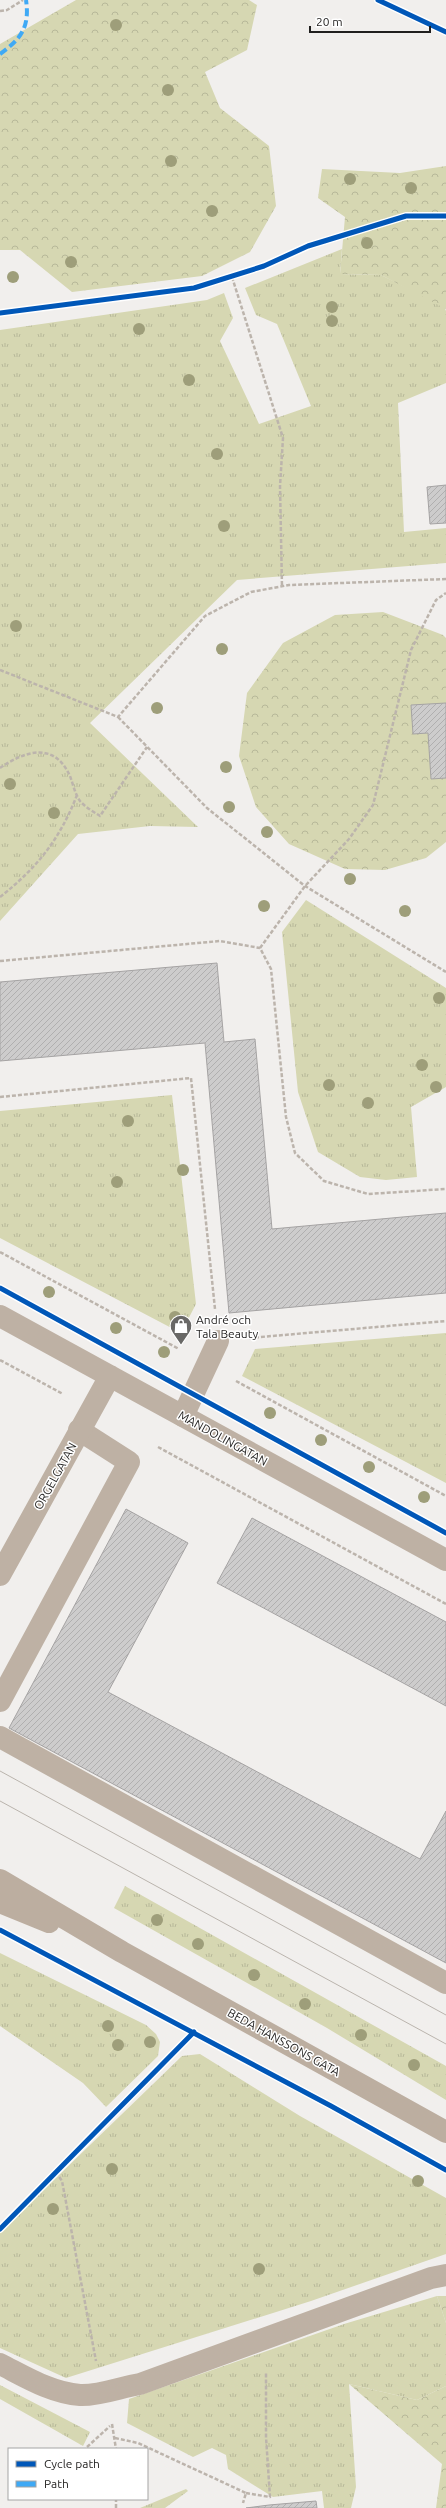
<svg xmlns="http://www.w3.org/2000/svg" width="446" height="2508" font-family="Ubuntu,sans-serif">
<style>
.grass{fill:url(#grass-tufts)}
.forest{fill:url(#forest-crowns)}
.building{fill:url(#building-hatch);stroke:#a5a3a3}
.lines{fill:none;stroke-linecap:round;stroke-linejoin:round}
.path{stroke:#bcb4ac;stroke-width:2.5;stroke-dasharray:4 2;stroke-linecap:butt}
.lane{stroke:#beb1a4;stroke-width:22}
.street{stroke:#beb1a4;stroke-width:22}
.secondary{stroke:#bcaea0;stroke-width:22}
.tram{stroke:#bab4ad;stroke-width:1}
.quiet{stroke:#3fa9f5;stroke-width:4;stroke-dasharray:8 4;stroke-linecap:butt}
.cycleway-casing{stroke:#fff;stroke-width:8}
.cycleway{stroke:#0057b8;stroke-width:5}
.tree{fill:#9e9e7a}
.labels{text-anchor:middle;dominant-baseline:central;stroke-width:3;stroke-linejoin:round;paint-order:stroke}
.poi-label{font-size:12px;fill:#201f1e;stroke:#fff;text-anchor:start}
.street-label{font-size:12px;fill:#201f1e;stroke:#fff}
</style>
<defs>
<pattern id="grass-tufts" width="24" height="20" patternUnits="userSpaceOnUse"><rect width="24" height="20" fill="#d6d7b2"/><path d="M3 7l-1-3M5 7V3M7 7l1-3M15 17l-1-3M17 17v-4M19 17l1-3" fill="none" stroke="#b7b899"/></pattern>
<pattern id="forest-crowns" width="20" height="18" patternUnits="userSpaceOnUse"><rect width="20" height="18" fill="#d6d7b2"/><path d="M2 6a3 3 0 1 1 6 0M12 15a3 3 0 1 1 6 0" fill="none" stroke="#b7b899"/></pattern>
<pattern id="building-hatch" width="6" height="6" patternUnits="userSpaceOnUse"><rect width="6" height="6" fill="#cdcccc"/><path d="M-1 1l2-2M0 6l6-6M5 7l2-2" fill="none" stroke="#b0afaf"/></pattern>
</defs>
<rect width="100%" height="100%" fill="#f1efed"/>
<path class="grass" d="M342 249 340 274 381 275 444 306 446 311V383L398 403 404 532 446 528V563L237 580 90 723 198 827 150 826 78 834 0 921V330L207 300 224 293 233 318 220 341 259 424 311 406 277 324 256 315 245 288Z
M306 900 446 988V1087L411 1107 417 1177 386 1180 360 1177 318 1152 298 1092 282 932Z
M172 1095 196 1304 181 1333 0 1238V1111Z
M446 1333V1483L242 1376 255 1349Z
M125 1886 446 2066V2100L327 2028 114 1908Z
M0 1953 146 2025 156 2034 160 2042 158 2056 106 2107 83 2083 0 2026Z
M200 2054 300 2116 446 2198V2254L311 2301 66 2378 0 2348V2232L182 2056Z
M437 2296 446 2323V2386L417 2400 349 2384 356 2487 351 2508H324L322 2491 273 2497 228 2469 226 2455 212 2448 193 2457 127 2423 129 2399 344 2324Z
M0 2385 90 2432 83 2446 0 2399Z
M186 2489 188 2491 165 2508H140Z"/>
<path class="forest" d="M76 0H249L257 5 247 50 205 72 220 108 269 146 276 206 250 252 202 276 72 292 20 250H0V44Z
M446 166V309L381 275 340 274 345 217 318 198 322 169 400 173Z
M383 612 443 635 446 638V842L426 858 385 870 345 869 289 844 256 807 239 756 247 693 283 643 335 615Z
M437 2296H446V2323Z
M349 2384 417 2400 446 2386V2508H436L442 2464Z"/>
<path class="building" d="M446 485V523L430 524 427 487Z
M446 703V778L431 779 428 733 413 734 411 705Z
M217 963 224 1042 255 1039 272 1229 446 1213V1293L229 1313 205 1043 0 1061V982Z
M126 1509 188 1543 108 1692 420 1859 446 1811V1963L9 1728Z
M252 1518 446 1622V1706L217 1583Z
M316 2501 317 2508H246L269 2505Z"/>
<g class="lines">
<path class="path" d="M0 11 7 10 23 0
M232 277 283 438 280 486 282 587
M0 670 118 717 205 616 251 592 289 585 446 579
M118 717 207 808 305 886 446 972
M0 768C25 751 54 741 70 776 73 784 75 794 80 801 85 807 94 812 100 816L147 747
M0 897C37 868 60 839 77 795
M260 948 305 886 349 839 373 805 411 650 436 600 446 593
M0 961 220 941 260 948 271 969 286 1117 295 1153 324 1181 368 1194 446 1189
M0 1097 191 1078 215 1309
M0 1252 179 1349
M249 1338 446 1321
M0 1360 63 1394
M236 1381 446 1496
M158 1447 446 1604
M56 2172 62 2181 96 2361
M112 2424 116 2449
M115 2438 138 2443 246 2493 243 2503
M87 2447 110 2426
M246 2493 270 2497 266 2437V2372
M116 2508V2499"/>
<path class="lane" d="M183 1416 218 1341
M0 1701 129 1462 79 1430
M0 1737 446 1983
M0 2364C24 2376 51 2393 80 2395 99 2396 121 2387 140 2384L431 2278 446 2275"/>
<path class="street" d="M0 1316 446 1560
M0 1575 110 1376"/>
<path class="secondary" d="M0 1880 122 1952 446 2132
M0 1902 49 1922"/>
<path class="tram" d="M0 1771 446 2015
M0 1801 446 2044"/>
<path class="quiet" d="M0 54C21 39 30 27 26 0"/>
<g class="cycleway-casing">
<path id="cycleway" d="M378 0 446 32
M0 313 194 288 264 266 308 246 406 216H446
M0 1288 446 1533
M0 1930 331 2106 446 2170
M0 2229 194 2032"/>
</g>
<use href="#cycleway" class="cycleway"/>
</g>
<g class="tree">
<circle cx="116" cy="25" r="6"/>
<circle cx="168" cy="90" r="6"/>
<circle cx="171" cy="161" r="6"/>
<circle cx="350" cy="179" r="6"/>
<circle cx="411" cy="188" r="6"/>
<circle cx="212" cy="211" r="6"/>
<circle cx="367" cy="243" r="6"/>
<circle cx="71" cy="262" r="6"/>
<circle cx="13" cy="277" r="6"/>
<circle cx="332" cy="307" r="6"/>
<circle cx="332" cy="321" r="6"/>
<circle cx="139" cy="329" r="6"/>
<circle cx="189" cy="380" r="6"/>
<circle cx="217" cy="454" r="6"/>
<circle cx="224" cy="526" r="6"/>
<circle cx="16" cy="626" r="6"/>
<circle cx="222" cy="649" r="6"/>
<circle cx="157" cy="708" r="6"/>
<circle cx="226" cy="767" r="6"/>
<circle cx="10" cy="784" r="6"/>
<circle cx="229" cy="807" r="6"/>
<circle cx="54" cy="813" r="6"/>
<circle cx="267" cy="832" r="6"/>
<circle cx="350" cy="879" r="6"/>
<circle cx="264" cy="906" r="6"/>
<circle cx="405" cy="911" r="6"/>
<circle cx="439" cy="998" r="6"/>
<circle cx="422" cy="1065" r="6"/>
<circle cx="329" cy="1085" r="6"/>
<circle cx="436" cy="1087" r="6"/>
<circle cx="368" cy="1103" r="6"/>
<circle cx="128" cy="1121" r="6"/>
<circle cx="183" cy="1170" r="6"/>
<circle cx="117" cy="1182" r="6"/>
<circle cx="49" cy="1292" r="6"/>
<circle cx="175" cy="1317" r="6"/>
<circle cx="116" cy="1328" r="6"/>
<circle cx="164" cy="1352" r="6"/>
<circle cx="270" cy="1413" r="6"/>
<circle cx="321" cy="1440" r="6"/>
<circle cx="369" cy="1467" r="6"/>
<circle cx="424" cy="1497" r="6"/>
<circle cx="157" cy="1920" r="6"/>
<circle cx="198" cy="1944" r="6"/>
<circle cx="254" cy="1975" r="6"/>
<circle cx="305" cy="2004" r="6"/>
<circle cx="108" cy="2026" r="6"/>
<circle cx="361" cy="2035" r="6"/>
<circle cx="150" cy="2042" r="6"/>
<circle cx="118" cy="2045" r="6"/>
<circle cx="414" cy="2065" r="6"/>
<circle cx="112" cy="2169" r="6"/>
<circle cx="418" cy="2181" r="6"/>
<circle cx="53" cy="2209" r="6"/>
<circle cx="259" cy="2269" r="6"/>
</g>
<defs>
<g id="shop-pin" transform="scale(1.15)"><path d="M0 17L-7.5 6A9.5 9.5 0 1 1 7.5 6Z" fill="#696866" stroke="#fff"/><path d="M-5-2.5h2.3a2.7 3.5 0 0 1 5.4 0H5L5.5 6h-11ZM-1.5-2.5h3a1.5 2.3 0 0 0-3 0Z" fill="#fff"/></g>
</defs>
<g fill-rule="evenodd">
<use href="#shop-pin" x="181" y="1326"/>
</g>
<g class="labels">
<g class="poi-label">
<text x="196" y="1319">André och<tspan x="196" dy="14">Tala Beauty</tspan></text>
</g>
<g class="street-label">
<text transform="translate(223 1438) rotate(29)">MANDOLINGATAN</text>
<text transform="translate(55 1476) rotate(-61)">ORGELGATAN</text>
<text transform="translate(284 2042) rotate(29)">BEDA HANSSONS GATA</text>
</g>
</g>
<rect x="8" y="2448" width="140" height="52" fill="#ffffff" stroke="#a6a5a5"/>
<rect x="16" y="2461" width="20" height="6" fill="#0057b8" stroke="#a6a5a5"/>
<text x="44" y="2468" font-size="12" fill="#201f1e">Cycle path</text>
<rect x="16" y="2481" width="20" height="6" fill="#3fa9f5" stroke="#a6a5a5"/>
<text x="44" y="2488" font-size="12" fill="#201f1e">Path</text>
<path d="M310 26v6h120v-6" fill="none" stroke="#201f1e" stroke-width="2"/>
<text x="316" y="26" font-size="12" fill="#201f1e" stroke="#ffffff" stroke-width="3" paint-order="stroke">20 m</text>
</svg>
